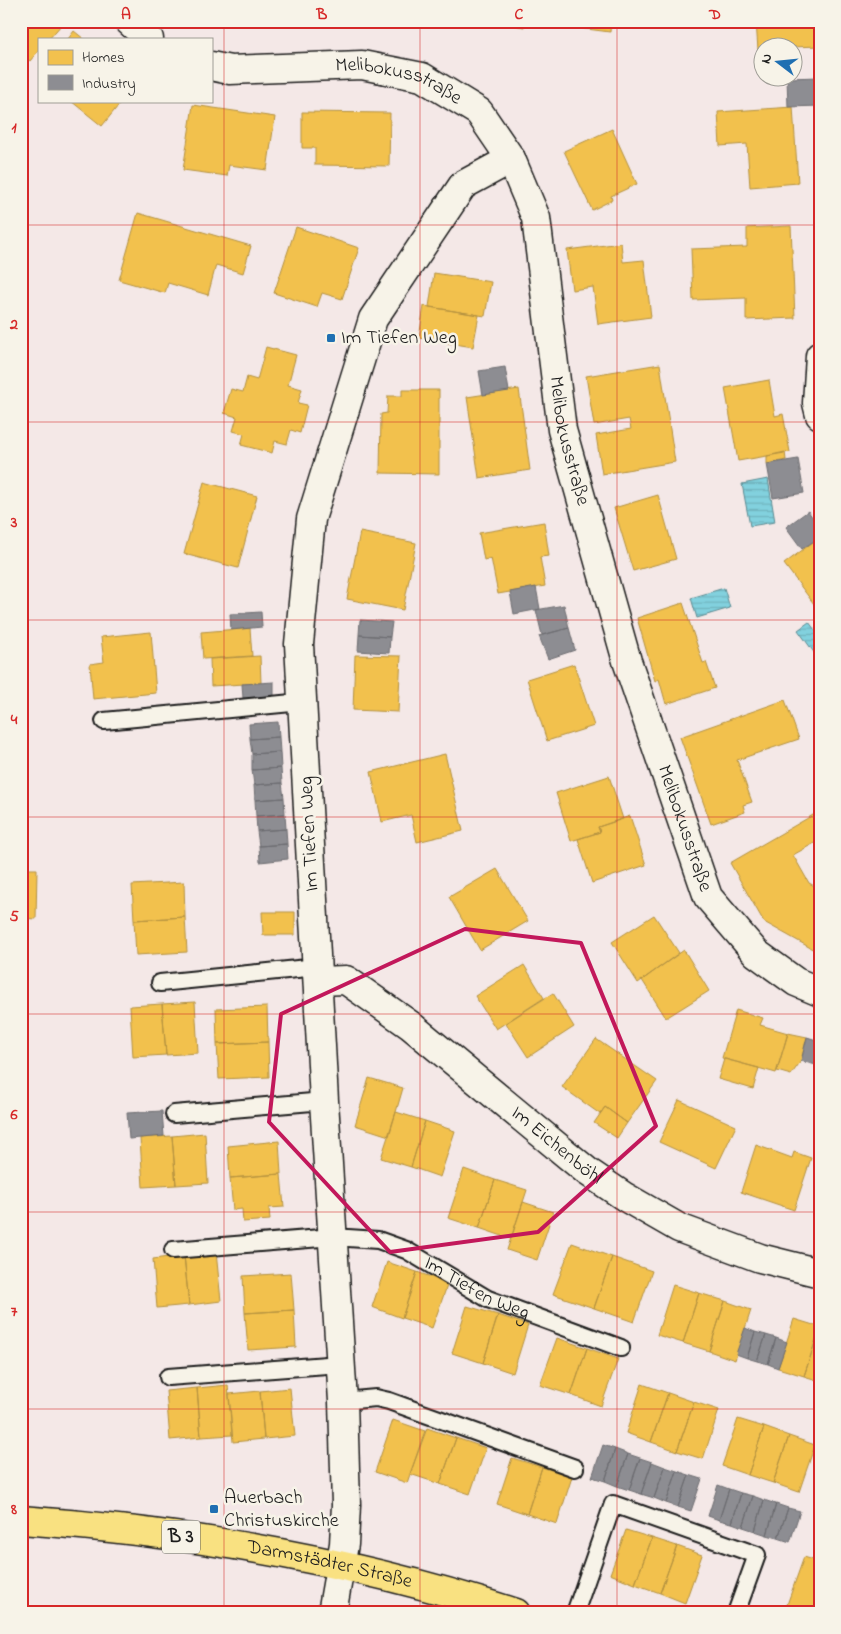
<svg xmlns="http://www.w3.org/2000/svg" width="841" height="1634" font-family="'Indie Flower',sans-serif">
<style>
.water{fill:url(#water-rules);stroke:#598990}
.homes{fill:#f2c14e;stroke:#b2903f}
.industry{fill:#8d8d92;stroke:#6b6b6f}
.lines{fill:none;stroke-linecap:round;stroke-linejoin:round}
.service-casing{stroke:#1c1c1c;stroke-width:20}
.minor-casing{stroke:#1c1c1c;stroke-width:31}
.primary-casing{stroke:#1c1c1c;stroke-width:31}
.service{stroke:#f7f3e8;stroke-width:16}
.minor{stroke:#f7f3e8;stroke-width:28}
.primary{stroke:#f9e181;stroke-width:28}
.marked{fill:none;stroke:#c2185b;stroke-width:4;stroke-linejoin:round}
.grid{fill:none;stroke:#d62828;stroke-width:1;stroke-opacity:0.55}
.poi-dot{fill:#1f6fb2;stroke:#f7f3e8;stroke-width:2}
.labels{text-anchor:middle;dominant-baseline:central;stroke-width:5;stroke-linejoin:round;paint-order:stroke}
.shield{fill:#f7f3e8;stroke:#5e5c59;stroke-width:1}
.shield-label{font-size:19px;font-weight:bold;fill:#1c1c1c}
.street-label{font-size:20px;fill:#1c1c1c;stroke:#f7f3e8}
.poi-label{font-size:20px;fill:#1c1c1c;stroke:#f7f3e8;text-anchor:start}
.neatline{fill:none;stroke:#d62828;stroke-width:2}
.grid-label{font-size:16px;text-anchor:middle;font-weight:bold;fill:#d62828}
</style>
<defs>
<pattern id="water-rules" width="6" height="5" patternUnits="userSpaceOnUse" patternTransform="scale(1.25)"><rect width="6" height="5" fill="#82d1de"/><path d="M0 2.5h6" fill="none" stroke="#70b3be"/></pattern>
</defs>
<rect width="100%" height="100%" fill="#f4e8e7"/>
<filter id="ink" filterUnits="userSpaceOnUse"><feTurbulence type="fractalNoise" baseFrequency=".02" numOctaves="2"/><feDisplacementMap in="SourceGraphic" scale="10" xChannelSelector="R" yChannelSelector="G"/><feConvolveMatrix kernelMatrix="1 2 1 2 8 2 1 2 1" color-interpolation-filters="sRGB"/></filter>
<g filter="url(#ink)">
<path class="water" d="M768 479 775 522 750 526 742 484Z
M724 588 730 608 697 618 691 598Z
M809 622 820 637V657L818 658 798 630Z"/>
<path class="homes" d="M21 21H59L62 24 49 39H39V50L30 61 21 54Z
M493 21H611L610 32 525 21 524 27Z
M756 21H819L820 46 764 48V50H758Z
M74 31 84 39H68Z
M71 101H122L102 126Z
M193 105 275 117 267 170 229 165 227 176 183 170Z
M793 107 798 183 750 187 747 144 720 146 718 112Z
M302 112 390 113 389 166 315 165V148H302Z
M612 129 637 184 611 196 612 200 592 210 564 151Z
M138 213 251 246 243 273 216 265 208 295 168 283 165 293 119 280Z
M791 226 795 318 746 320V298L693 300 691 249 747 247V228Z
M296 227 359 248 342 299 322 293 317 307 274 293Z
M621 243 623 262 644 260 651 317 598 324 593 287 572 290 567 250Z
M434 273 491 282 485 316 429 307Z
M424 306 479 315 473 347 419 338Z
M266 347 296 355 288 385 302 389 298 403 307 405 300 433 291 430 287 444 275 441 272 453 241 445 244 434 233 431 237 417 224 413 231 389 243 392 247 377 257 380Z
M660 364 675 462 602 474 596 435 631 429 629 419 594 425 586 376Z
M769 380 775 416 783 414 790 452 738 461 725 388Z
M519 389 530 470 479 478 467 397Z
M402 390H439V474L380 473 381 414 387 413 388 396H402Z
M785 452 786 460 767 464V456Z
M204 482 257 496 238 568 184 554Z
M658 495 676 559 633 571 614 508Z
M544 522 549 556 540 557 545 586 498 594 491 558 484 560 479 533Z
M360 532 416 543 403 610 347 599Z
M817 539 820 543V612L784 564Z
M683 603 703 663 706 662 715 688 666 704 659 679 655 681 637 618Z
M250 628 252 656 203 659 201 632Z
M151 632 156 693 93 699 90 664 104 662 101 637Z
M355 655 401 656 398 712 353 710Z
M260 656 261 683 211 686 210 659Z
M574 664 594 726 547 741 527 679Z
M785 700 799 739 737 760 752 802 743 805 745 812 711 824 680 737Z
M445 754 463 831 417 842 411 815 382 822 371 772Z
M609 776 623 819 598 827 600 832 571 841 556 793Z
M820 811V840L793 855 809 883 820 889V945L816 951 764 922 730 863Z
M630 816 646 865 592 883 578 839 600 832 598 827Z
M21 869H37L36 919 21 918Z
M497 869 528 921 480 950 449 897Z
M184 882 185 917 134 920 132 885Z
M262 912H295V935H263Z
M654 915 679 953 638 983 612 942Z
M185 917 187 952 136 955 134 920Z
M684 950 709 991 666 1018 642 980Z
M524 965 544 998 496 1029 475 996Z
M553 993 574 1027 528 1057 506 1023Z
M195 1002 198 1053 166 1055 162 1004Z
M162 1004 166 1055 133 1057 130 1006Z
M267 1007 268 1042 217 1044 216 1009Z
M736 1010 763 1018 760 1025 788 1033 776 1073 722 1058Z
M788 1033 807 1037 801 1061 791 1075 777 1071Z
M596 1039 657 1081 627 1123 605 1107 600 1114 562 1087Z
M268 1042 269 1077 219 1079 217 1044Z
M724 1059 759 1068 753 1089 718 1079Z
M369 1078 403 1088 389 1136 355 1125Z
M679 1100 736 1126 716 1168 659 1142Z
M605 1107 627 1123 617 1138 594 1123Z
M396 1112 425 1121 411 1167 381 1158Z
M425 1121 455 1131 440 1177 411 1167Z
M205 1133 208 1183 176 1185 172 1136Z
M172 1136 176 1185 143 1187 140 1138Z
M279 1141 281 1174 230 1178 228 1146Z
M756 1145 792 1158 794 1152 811 1158 794 1210 741 1192Z
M464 1169 495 1180 479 1228 448 1218Z
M281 1174 284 1207 269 1208 270 1220 243 1222 242 1209 233 1210 230 1178Z
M495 1180 527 1190 511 1239 479 1228Z
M523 1202 553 1212 537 1260 507 1250Z
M572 1243 612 1257 594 1308 553 1294Z
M216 1252 221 1301 189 1305 184 1255Z
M184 1255 189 1305 157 1308 153 1259Z
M612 1257 652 1271 634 1322 594 1308Z
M387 1262 417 1272 402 1318 372 1307Z
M417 1272 448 1283 432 1328 402 1318Z
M291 1273 294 1310 245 1313 243 1276Z
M673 1285 699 1293 683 1343 657 1335Z
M699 1293 725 1301 709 1351 683 1343Z
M725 1301 751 1310 735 1360 709 1351Z
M467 1306 498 1315 483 1363 452 1353Z
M294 1310 296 1347 248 1350 245 1313Z
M498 1315 528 1325 513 1373 483 1363Z
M794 1319 820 1327 804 1376 778 1368Z
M820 1328V1381L804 1376Z
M557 1338 587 1348 571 1395 540 1385Z
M587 1348 618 1359 601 1406 571 1395Z
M642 1384 668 1393 651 1442 626 1433Z
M228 1385 232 1435 201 1437 197 1388Z
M197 1388 201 1437 170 1440 166 1391Z
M290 1388 295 1436 264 1439 260 1391Z
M260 1391 264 1439 233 1442 229 1394Z
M668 1393 694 1402 677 1451 651 1442Z
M694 1402 719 1410 703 1459 677 1451Z
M738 1419 764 1427 748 1475 722 1466Z
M393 1420 425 1431 407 1483 375 1472Z
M764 1427 789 1436 773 1483 748 1475Z
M427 1428 456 1438 440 1484 410 1474Z
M789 1436 815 1445 799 1492 773 1483Z
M456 1438 486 1448 470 1494 440 1484Z
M512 1458 542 1467 527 1514 497 1504Z
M542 1467 572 1477 557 1524 527 1514Z
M626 1530 652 1538 635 1584 610 1574Z
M652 1538 677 1546 660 1593 635 1584Z
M677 1546 702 1555 685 1603 660 1593Z
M804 1557 820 1562V1613H784Z
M21 1608H32V1613H21Z
M32 1608 60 1609V1613H32Z"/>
<path class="industry" d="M820 77V106L788 107 787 78Z
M505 367 509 391 483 395 479 371Z
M798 459 804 493 773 498 767 464Z
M808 511 820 528V537L802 549 786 527Z
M536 587 540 609 514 614 510 592Z
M564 605 569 628 542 635 536 610Z
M261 612 262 627 231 630 230 614Z
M360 620 392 622 390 637 359 635Z
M569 628 575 650 548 659 539 636Z
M359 635 390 637 389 653 358 651Z
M274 682V697L243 698 242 684Z
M278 722 279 737 250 739 249 724Z
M279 737 280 752 252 754 250 739Z
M280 752 281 768 252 770V754Z
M281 768 282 783 254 785 252 770Z
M282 783 284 798 255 800 254 785Z
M284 798 285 814 256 816 255 800Z
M285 814 286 829 257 831 256 816Z
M286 829 287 844 259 846 257 831Z
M287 844 288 859 260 862 259 846Z
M807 1037 820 1041V1066L801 1061Z
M162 1111 164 1136 129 1139 127 1113Z
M745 1328 755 1332 747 1358 736 1354Z
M755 1332 766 1335 757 1361 747 1358Z
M766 1335 776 1338 768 1364 757 1361Z
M776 1338 787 1342 778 1368 768 1364Z
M603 1445 615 1449 605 1481 592 1477Z
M615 1449 628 1454 617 1486 605 1481Z
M628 1454 640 1458 629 1490 617 1486Z
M640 1458 652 1462 641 1494 629 1490Z
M652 1462 665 1467 654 1498 641 1494Z
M665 1467 677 1471 666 1503 654 1498Z
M677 1471 689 1475 678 1507 666 1503Z
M689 1475 702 1479 691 1511 678 1507Z
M718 1485 729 1489 719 1520 708 1516Z
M729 1489 741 1493 732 1523 719 1520Z
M741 1493 753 1496 743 1527 732 1523Z
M753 1496 764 1500 755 1531 743 1527Z
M764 1500 776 1504 767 1535 755 1531Z
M776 1504 788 1508 778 1538 767 1535Z
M788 1508 800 1511 790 1542 778 1538Z
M60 1609H76V1613H60Z"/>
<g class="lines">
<g class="service-casing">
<g id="service">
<path d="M104 721 302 702"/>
<path d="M160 983 317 967"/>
<path d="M174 1114 324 1101"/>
<path id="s1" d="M173 1250 333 1237 378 1240 406 1250 488 1299 621 1348"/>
<path d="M168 1377 340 1364"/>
<path d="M343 1401 376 1398 389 1401 575 1468"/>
<path d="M575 1613 613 1504 757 1555 736 1613"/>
</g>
</g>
<g class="minor-casing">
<g id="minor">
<path d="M129 21 149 39"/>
<path id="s2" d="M211 66 230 70 362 65 422 77 479 112 511 159 536 218 562 430 627 661 708 897 756 953 796 982 820 992"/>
<path d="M820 356 817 403 820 415"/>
<path id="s3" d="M318 981 346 980 410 1025 588 1172 625 1197 679 1228 760 1258 820 1273"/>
<path d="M332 1613 344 1544 346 1505 343 1401 324 1101 299 644 311 519 373 319 463 185 511 159"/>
</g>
</g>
<g class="primary-casing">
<g id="primary">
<path id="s4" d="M21 1520C189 1532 357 1561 516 1613"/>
</g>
</g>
<use href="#service" class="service"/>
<use href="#minor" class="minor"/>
<use href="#primary" class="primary"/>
</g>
</g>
<path class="marked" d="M465 929 581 943 656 1126 538 1232 390 1252 269 1122 281 1014Z"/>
<path class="grid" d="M224 21V1613M420 21V1613M617 21V1613M21 225H820M21 422H820M21 620H820M21 817H820M21 1014H820M21 1212H820M21 1409H820"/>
<g class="poi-dot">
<rect x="326" y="333" width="10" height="10" rx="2.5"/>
<rect x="209" y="1504" width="10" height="10" rx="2.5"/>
</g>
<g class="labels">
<rect class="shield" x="162" y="1520.5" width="38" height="33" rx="4"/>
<g class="shield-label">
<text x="181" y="1537">B 3</text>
</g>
<g class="street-label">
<text stroke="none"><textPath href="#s2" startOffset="191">Melibokusstraße</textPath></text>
<text stroke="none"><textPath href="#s2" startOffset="626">Melibokusstraße</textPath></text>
<text stroke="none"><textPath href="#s2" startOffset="1031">Melibokusstraße</textPath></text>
<text transform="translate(310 834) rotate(-93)">Im Tiefen Weg</text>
<text stroke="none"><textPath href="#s3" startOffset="296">Im Eichenböhl</textPath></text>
<text stroke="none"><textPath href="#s1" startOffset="316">Im Tiefen Weg</textPath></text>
<text stroke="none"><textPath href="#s4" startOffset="312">Darmstädter Straße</textPath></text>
</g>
<g class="poi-label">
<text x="341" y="338">Im Tiefen Weg</text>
<text x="224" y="1498">Auerbach<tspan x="224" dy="23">Christuskirche</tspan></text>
</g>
</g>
<rect width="841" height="1634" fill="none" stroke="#f7f3e8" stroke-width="55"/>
<rect x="38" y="38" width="175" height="65" fill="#f7f3e8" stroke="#9f9d96"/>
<rect x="48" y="50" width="25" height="15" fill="#f2c14e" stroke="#9f9d96"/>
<text x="82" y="62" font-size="15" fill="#1c1c1c">Homes</text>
<rect x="48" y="75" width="25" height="15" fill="#8d8d92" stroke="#9f9d96"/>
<text x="82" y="88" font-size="15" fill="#1c1c1c">Industry</text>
<g transform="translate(778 62) rotate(286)"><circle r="24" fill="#f7f3e8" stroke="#9f9d96"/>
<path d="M0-4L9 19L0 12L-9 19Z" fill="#1f6fb2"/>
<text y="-8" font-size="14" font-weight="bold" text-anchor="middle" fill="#1c1c1c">N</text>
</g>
<rect x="28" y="28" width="786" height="1578" class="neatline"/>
<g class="grid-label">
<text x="126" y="19">A</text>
<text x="322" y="19">B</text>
<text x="519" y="19">C</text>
<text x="715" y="19">D</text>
<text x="14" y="132">1</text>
<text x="14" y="329">2</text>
<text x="14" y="527">3</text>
<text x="14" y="724">4</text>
<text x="14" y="921">5</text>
<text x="14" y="1119">6</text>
<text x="14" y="1316">7</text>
<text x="14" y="1514">8</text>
</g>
</svg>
